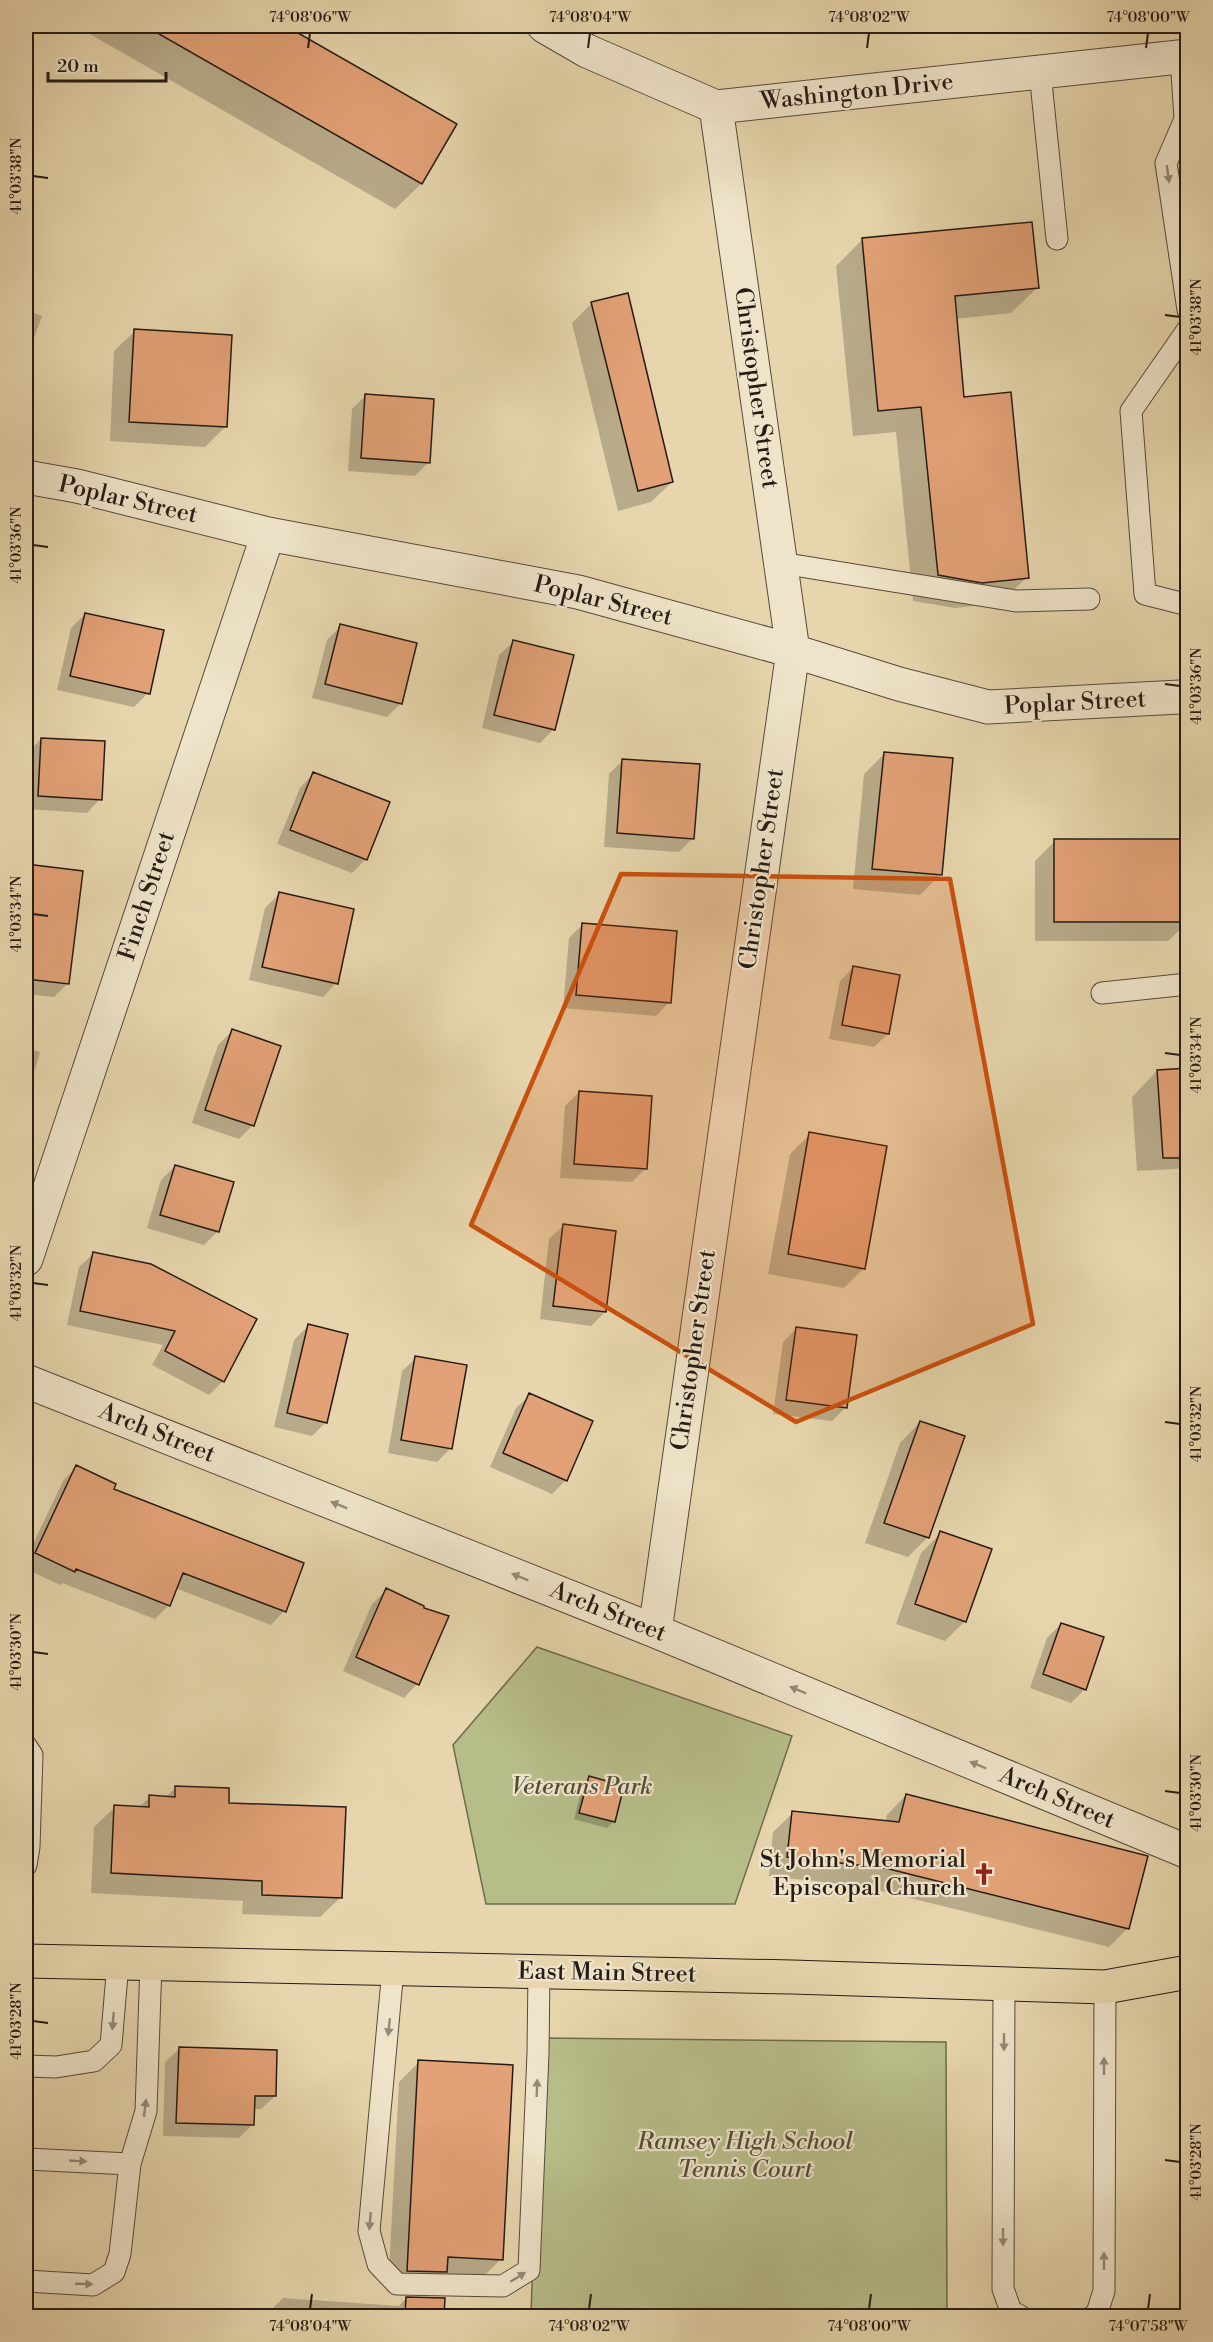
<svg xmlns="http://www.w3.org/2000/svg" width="1213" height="2342" font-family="'Libre Bodoni',serif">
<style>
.green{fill:#b7bd89;stroke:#6e6c4f;stroke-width:1.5}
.shadow{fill:#0003}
.building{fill:#e2a176;stroke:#261b15;stroke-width:1.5}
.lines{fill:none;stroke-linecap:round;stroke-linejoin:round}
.lane-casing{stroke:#564a3b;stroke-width:23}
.street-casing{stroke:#564a3b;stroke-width:35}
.primary-casing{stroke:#261b15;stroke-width:35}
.lane{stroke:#efe4ca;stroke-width:21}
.street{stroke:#efe4ca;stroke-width:33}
.primary{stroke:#e7d6ad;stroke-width:33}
.oneway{fill:#958a79}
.marked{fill:#cb500d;fill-opacity:0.2;stroke:#cb500d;stroke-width:4.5;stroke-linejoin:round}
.ticks{fill:none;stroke:#261b15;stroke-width:2}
.labels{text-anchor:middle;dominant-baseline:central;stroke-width:4.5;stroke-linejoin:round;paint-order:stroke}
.street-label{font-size:24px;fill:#261b15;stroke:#efe4ca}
.park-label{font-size:24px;font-style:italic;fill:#524c38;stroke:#efe4ca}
.poi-label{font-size:24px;fill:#261b15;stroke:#efe4ca;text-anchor:end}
.neatline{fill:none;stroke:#261b15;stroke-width:2}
.ticks-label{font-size:15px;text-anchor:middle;fill:#261b15}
</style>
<rect width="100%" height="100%" fill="#e7d6ad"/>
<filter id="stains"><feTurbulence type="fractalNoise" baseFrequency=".00333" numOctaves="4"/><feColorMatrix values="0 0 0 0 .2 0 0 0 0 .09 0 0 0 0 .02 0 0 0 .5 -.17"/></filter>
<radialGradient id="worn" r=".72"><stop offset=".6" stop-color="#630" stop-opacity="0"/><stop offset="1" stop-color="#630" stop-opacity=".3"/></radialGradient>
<path class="green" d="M537 1647 792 1736 735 1904H486L453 1745Z
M540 2038 946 2042 947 2316H531Z"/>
<path class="shadow" d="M92 26H283L455 124 421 184 395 209 88 33Z
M1188 133V166L1183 137Z
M862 240 1037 288 1011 313 955 319 963 398 1027 577 1001 603 955 608 913 601 896 432 853 436 836 266Z
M592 303 672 482 651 502 618 511 572 323Z
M26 310 42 316 26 361Z
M135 331 226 426 205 447 110 441 114 351Z
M365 396 429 462 415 476 348 471 352 409Z
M85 614 148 693 134 707 57 690 71 628Z
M341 626 401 703 387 717 312 698 327 640Z
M513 642 554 729 540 743 482 728 499 655Z
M41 739 100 799 87 813 26 809 27 753Z
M884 754 940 875 920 895 853 889 864 774Z
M622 761 693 838 679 852 604 847 609 774Z
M313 774 366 859 352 873 277 844 300 788Z
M1055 841H1188V922L1168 941H1035V861Z
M28 866 68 983 54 997 26 994V868Z
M279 894 336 983 323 997 249 980 265 908Z
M583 924 669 1002 656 1016 563 1008 569 938Z
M853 968 888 1034 874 1047 829 1039 840 981Z
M232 1031 253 1125 239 1139 192 1123 218 1045Z
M26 1048 40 1052 26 1101Z
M1188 1069V1168L1137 1171 1132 1097 1157 1071Z
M579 1092 645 1169 632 1182 560 1178 565 1106Z
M810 1134 864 1268 844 1288 768 1274 790 1154Z
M175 1166 218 1231 204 1245 147 1228 161 1180Z
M563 1226 605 1312 591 1326 540 1319 549 1239Z
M93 1254 150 1265 223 1381 209 1395 152 1365 163 1345 67 1325 79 1267Z
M308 1326 326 1422 312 1436 274 1427 294 1340Z
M796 1329 846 1407 832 1421 773 1414 783 1342Z
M416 1358 451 1448 437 1462 388 1453 402 1371Z
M530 1395 566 1480 552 1494 490 1467 516 1408Z
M920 1422 928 1537 908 1557 865 1543 900 1443Z
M76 1467 112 1490 284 1611 271 1625 175 1588 169 1605 155 1619 62 1583 60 1585 26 1569V1559L63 1481Z
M941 1533 965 1621 945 1641 896 1624 921 1553Z
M386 1590 417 1684 404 1698 343 1671 372 1604Z
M1061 1624 1085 1689 1071 1703 1030 1688 1047 1638Z
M589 1778 614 1821 607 1828 574 1819 583 1784Z
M176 1787 227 1804 341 1897 320 1917 242 1914 243 1901 91 1893 94 1827 115 1807 138 1808 150 1797 165 1798Z
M906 1795 1128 1928 1109 1947 865 1887 769 1876 773 1832 793 1813 885 1822 887 1815Z
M179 2049 275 2096 261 2109H253V2124L239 2138 163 2136 165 2062Z
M419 2062 501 2259 481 2279 425 2292 388 2291 399 2082Z
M283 2298 399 2306 406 2298 443 2299 442 2316H265Z"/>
<path class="building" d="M145 26H286L457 124 422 184Z
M1032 222 1039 288 955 296 964 397 1011 392 1029 578 982 583 938 575 921 407 878 411 862 238Z
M628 293 673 482 638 491 591 302Z
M134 329 232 335 227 427 129 422Z
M365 394 434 399 430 463 361 458Z
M85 613 164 630 150 694 70 676Z
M340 624 417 643 402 704 325 684Z
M513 640 574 655 555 730 494 715Z
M41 738 105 741 102 800 38 796Z
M884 752 953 758 942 875 872 869Z
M622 759 700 764 694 839 617 833Z
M313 772 390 802 367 860 290 830Z
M1054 839H1188V922H1054Z
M26 864 83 871 69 984 26 979Z
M279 892 354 909 338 984 262 967Z
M582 923 677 931 671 1003 576 995Z
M853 966 900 975 889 1034 842 1025Z
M232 1029 281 1046 254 1126 205 1110Z
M1188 1068V1158H1163L1157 1070Z
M579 1091 652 1096 647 1169 574 1164Z
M809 1132 887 1146 865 1269 788 1254Z
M175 1165 234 1182 219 1232 160 1215Z
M563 1224 616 1231 606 1312 553 1306Z
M93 1252 151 1264 257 1319 224 1382 165 1351 175 1331 80 1311Z
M308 1324 348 1334 327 1423 287 1413Z
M796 1327 857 1335 847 1408 786 1400Z
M415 1356 467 1365 452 1449 401 1440Z
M529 1393 593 1421 567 1481 503 1453Z
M920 1421 965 1436 929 1538 884 1523Z
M76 1465 116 1484 114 1489 304 1563 286 1612 183 1573 170 1606 76 1569 75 1572 35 1553Z
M940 1531 992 1549 966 1622 915 1604Z
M386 1588 424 1606V1608L449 1616 419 1685 356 1657Z
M1061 1623 1104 1637 1086 1690 1043 1674Z
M589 1776 624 1786 615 1822 579 1813Z
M175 1786 229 1788V1803L346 1807 342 1898 262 1895V1881L111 1873 114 1805 149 1807V1795L175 1797Z
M906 1794 1148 1856 1129 1929 885 1868 787 1857 792 1811 899 1822Z
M179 2047 277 2050 276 2096H255L254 2125 176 2123Z
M418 2060 513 2065 503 2260 448 2257 447 2272 407 2271Z
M406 2297 445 2298 444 2316H405Z"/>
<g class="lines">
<g class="lane-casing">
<path id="lane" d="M1181 56 1185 119 1166 163 1188 310
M1040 72 1057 239
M1188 329 1131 411 1145 594 1188 605
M781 563 1016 601 1089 599
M1102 993 1188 984
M26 1746 32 1755 29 1847 26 1865
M393 1969 369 2231 378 2264 397 2284 503 2286 529 2270 538 2053 539 1972
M1004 1984 1003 2289 1011 2311 1020 2316
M26 2066 56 2067 94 2061 111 2045 118 1963
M26 2159 130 2164
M26 2281 93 2285 114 2272 120 2254 130 2164 146 2111 151 1963
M1093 2316 1097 2313 1104 2291 1105 1987"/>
</g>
<g class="street-casing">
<path id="street" d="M544 26 587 51 716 107 1188 56
M26 477 77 486 268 534 578 592 793 651 899 684 988 707 1180 697
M26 1259 268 534
M26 1381 655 1631 1188 1852
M655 1631 793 651 716 107"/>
</g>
<g class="primary-casing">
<path id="primary" d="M26 1961 792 1977 1105 1987 1188 1972"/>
</g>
<use href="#lane" class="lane"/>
<use href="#street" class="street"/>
<use href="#primary" class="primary"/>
</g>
<defs><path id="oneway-solid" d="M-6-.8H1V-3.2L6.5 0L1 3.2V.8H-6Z" transform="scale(1.5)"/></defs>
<g class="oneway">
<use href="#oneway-solid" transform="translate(1168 174) rotate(82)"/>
<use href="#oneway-solid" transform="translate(339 1505) rotate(-158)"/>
<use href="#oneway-solid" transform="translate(520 1577) rotate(-158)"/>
<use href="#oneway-solid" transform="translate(798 1690) rotate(-157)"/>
<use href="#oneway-solid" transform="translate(978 1765) rotate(-157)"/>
<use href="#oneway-solid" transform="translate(113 2021) rotate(95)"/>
<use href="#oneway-solid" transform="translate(389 2027) rotate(96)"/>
<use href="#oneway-solid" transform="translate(1004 2042) rotate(90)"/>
<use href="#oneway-solid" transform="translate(1104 2066) rotate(-90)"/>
<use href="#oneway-solid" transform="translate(537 2088) rotate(-88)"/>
<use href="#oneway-solid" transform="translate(145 2108) rotate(-83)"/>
<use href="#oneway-solid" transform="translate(78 2161) rotate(3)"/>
<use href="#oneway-solid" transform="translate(370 2221) rotate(95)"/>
<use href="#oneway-solid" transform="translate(1003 2237) rotate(90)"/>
<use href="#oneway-solid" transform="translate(1104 2261) rotate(-90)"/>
<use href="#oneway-solid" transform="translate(518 2277) rotate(-32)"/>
<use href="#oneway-solid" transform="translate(84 2284) rotate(2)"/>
</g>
<path class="marked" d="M621 874 950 879 1033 1324 796 1422 471 1225Z"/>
<path class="ticks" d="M308 48 310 33M588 48 590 33M867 48 869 33M1146 48 1148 33M33 176 48 178M1165 315 1180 317M33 545 48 547M1165 684 1180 686M33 914 48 916M1165 1053 1180 1055M33 1283 48 1285M1165 1422 1180 1424M33 1652 48 1654M1165 1791 1180 1793M33 2021 48 2023M1165 2160 1180 2162M310 2309 312 2294M589 2309 591 2294M869 2309 871 2294M1148 2309 1150 2294"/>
<defs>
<g id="church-bare" transform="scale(1.8)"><path d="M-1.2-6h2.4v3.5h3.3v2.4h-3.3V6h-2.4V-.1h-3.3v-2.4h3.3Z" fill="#8f2418" stroke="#efe4ca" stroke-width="2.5" paint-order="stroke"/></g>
</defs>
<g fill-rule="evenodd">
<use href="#church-bare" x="984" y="1874"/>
</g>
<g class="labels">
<g class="street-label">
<text transform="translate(857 92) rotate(-6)">Washington Drive</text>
<text transform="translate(756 388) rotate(82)">Christopher Street</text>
<text transform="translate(128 500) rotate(13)">Poplar Street</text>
<text transform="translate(603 601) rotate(14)">Poplar Street</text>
<text transform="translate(1075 703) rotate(-3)">Poplar Street</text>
<text transform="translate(762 869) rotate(-82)">Christopher Street</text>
<text transform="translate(147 896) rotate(-72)">Finch Street</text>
<text transform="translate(694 1350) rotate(-82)">Christopher Street</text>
<text transform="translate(157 1433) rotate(22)">Arch Street</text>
<text transform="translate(608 1612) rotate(22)">Arch Street</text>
<text transform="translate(1057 1798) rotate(23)">Arch Street</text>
<text transform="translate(607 1973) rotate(1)">East Main Street</text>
</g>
<g class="park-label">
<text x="582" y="1787">Veterans Park</text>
<text x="745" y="2142">Ramsey High School<tspan x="745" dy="28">Tennis Court</tspan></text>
</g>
<g class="poi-label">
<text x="966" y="1860">St John's Memorial<tspan x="966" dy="28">Episcopal Church</tspan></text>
</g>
</g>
<rect width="1213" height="2342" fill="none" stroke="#e7d6ad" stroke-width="66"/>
<path d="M48 72v9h118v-9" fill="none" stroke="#261b15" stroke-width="3"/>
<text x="57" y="72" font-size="18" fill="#261b15" stroke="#efe4ca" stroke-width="4.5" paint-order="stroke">20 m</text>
<rect x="33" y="33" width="1147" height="2276" class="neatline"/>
<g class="ticks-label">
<text x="310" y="22">74°08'06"W</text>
<text x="590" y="22">74°08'04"W</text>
<text x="869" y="22">74°08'02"W</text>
<text x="1148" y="22">74°08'00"W</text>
<text transform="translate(16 176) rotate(-90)" y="5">41°03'38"N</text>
<text transform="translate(1196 317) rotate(-90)" y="5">41°03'38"N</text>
<text transform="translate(16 545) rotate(-90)" y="5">41°03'36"N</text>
<text transform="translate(1196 686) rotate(-90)" y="5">41°03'36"N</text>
<text transform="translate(16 914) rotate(-90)" y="5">41°03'34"N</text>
<text transform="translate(1196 1055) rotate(-90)" y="5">41°03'34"N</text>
<text transform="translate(16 1283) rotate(-90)" y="5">41°03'32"N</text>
<text transform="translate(1196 1424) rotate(-90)" y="5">41°03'32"N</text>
<text transform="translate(16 1652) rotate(-90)" y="5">41°03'30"N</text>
<text transform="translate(1196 1793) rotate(-90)" y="5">41°03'30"N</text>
<text transform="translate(16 2021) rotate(-90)" y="5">41°03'28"N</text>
<text transform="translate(1196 2162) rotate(-90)" y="5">41°03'28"N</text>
<text x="310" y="2331">74°08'04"W</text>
<text x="589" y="2331">74°08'02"W</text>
<text x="869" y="2331">74°08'00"W</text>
<text x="1148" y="2331">74°07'58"W</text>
</g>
<rect width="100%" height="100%" filter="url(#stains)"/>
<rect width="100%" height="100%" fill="url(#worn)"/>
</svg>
